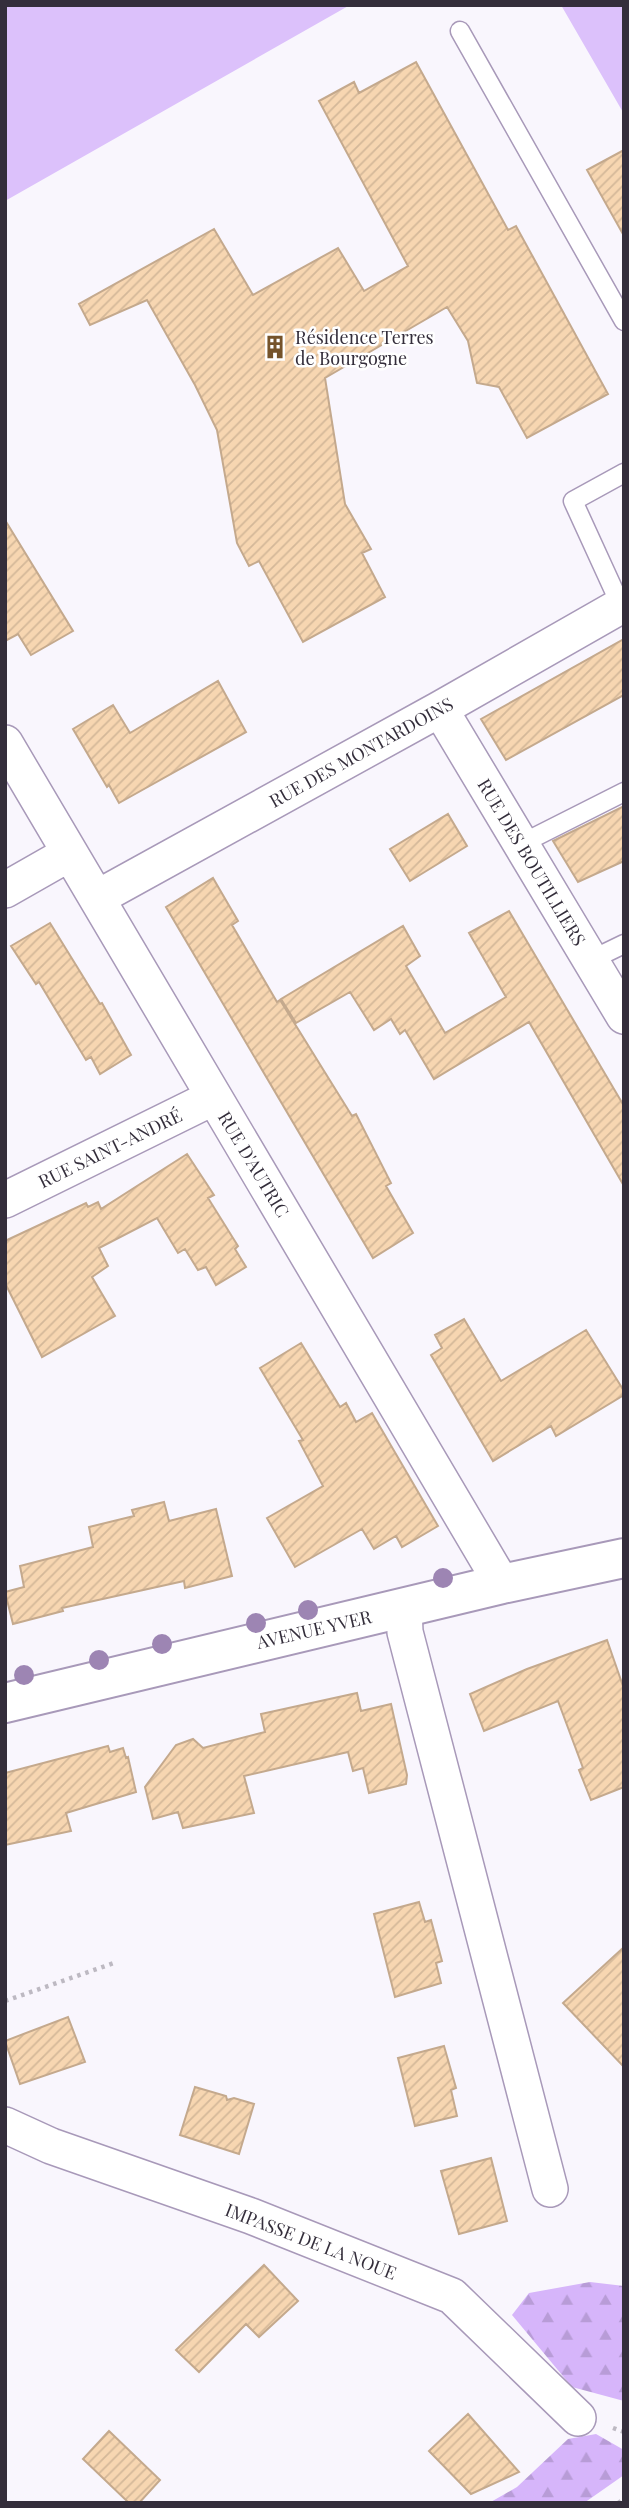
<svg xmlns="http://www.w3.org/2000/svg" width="629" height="2508" font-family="'Playfair Display',serif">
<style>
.grass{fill:#dcc1fb}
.forest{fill:url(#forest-firs)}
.building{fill:url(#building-hatch);stroke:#c4a98d;stroke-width:2}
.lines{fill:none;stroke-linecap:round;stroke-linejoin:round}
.lane-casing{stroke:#a899b9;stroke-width:21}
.street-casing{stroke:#a899b9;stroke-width:38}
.primary-casing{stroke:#a899b9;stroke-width:42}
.path{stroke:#bdb9c2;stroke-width:4.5;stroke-dasharray:3.5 5;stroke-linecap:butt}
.lane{stroke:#fff;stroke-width:18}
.street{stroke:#fff;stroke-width:35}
.primary{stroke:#fff;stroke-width:38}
.tree{fill:#9d85b3}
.labels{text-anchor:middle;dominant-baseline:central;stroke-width:5;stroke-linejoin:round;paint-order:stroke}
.poi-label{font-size:18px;fill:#342e3b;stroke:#fff;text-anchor:start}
.street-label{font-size:18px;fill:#342e3b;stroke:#fff}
</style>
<defs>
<pattern id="forest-firs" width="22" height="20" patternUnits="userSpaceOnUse" patternTransform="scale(1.75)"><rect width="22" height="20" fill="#d6b5fa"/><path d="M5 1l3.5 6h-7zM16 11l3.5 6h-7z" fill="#b89cd7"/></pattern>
<pattern id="building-hatch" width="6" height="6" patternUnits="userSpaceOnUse" patternTransform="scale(1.75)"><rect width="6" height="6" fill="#f7d6b1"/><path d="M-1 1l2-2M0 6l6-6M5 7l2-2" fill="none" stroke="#d4b899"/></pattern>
</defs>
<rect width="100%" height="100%" fill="#f9f6fd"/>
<path class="grass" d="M5 5H350L5 201Z
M561 5H624V114Z"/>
<path class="forest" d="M590 2282 624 2286V2401L572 2387 512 2315 529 2293Z
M596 2434 624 2450V2475L584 2503H489L517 2487 568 2439Z"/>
<path class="building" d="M416 62 508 230 516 226 608 394 527 438 499 387 477 383 468 341 447 307 325 378 345 504 371 549 362 553 385 597 303 642 259 561 249 566 237 543 217 430 195 385 147 300 90 325 79 304 214 229 253 295 338 248 364 291 408 266 319 101 354 82 359 93Z
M624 150V236L587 170Z
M5 520 73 631 31 655 18 634 5 641Z
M624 639V695L506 760 481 719Z
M218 681 246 732 119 803 109 785 107 787 73 729 113 705 130 733Z
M624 806V861L578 882 553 841Z
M448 814 467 846 410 881 390 849Z
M213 878 238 921 232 925 277 1002 280 1000 352 1116 356 1114 391 1183 386 1186 413 1233 373 1258 166 907Z
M509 911 624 1106V1186L529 1022 434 1079 405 1030 400 1034 391 1019 374 1030 350 992 296 1023 281 999 403 926 420 956 406 966 445 1033 506 997 469 933Z
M50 923 100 1004 102 1003 131 1055 100 1074 91 1057 86 1060 39 982 36 984 11 946Z
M187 1154 214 1195 208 1198 238 1246 235 1249 246 1267 216 1285 206 1267 198 1270 185 1249 178 1253 157 1218 99 1248 108 1266 92 1277 115 1316 42 1357 5 1283V1241L86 1203 88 1207 98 1202 101 1209Z
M464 1319 501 1381 586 1330 624 1391V1395L556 1436 551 1426 493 1461 431 1355 442 1348 435 1335Z
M301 1343 340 1407 346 1403 356 1422 372 1413 438 1526 402 1547 396 1536 374 1549 362 1529 295 1567 267 1518 323 1486 299 1441 303 1440 260 1368Z
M164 1502 169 1521 216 1509 232 1576 185 1588 184 1581 62 1608 63 1611 13 1624 5 1592 24 1587 20 1566 93 1547 89 1527 134 1516 132 1510Z
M607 1640 624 1689V1787L591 1800 579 1770 583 1768 558 1701 484 1731 470 1694 527 1669Z
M357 1693 361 1711 391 1704 407 1775 406 1784 369 1793 363 1768 353 1771 348 1752 244 1776 254 1813 183 1828 178 1812 153 1819 145 1787 176 1745 193 1739 203 1748 265 1732 261 1714Z
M108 1746 110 1752 123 1748 126 1758 128 1757 136 1792 66 1813 71 1831 5 1845V1773Z
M419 1902 425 1922 431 1920 442 1961 436 1963 441 1983 395 1997 374 1914Z
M624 1947V2067L563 2003Z
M68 2017 85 2062 20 2084 5 2041Z
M444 2046 456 2088 451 2090 457 2116 415 2126 398 2058Z
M195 2087 226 2096 227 2100 234 2098 254 2104 239 2154 180 2135Z
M491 2158 507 2221 459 2234 441 2171Z
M264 2265 298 2301 259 2337 246 2324 199 2372 176 2350Z
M468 2414 519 2472 471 2494 429 2451Z
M109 2431 160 2480 139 2503H129L83 2459Z"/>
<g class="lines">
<g class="lane-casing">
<path id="lane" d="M460 31 624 321
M621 606 573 501 624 473
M521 844 624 792
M591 960 624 944"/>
</g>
<g class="street-casing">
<path id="street" d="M440 709 624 1016
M5 743 502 1584
M5 890 70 853
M97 898 440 709 624 604
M5 1200 214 1097
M404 1608 405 1632 550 2189
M5 2125 51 2146 251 2216 452 2296 578 2418"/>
</g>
<g class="primary-casing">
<path id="primary" d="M5 1703 502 1584 624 1558"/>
</g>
<path class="path" d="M5 2001 114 1963
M613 2428 624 2432
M618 2503 624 2499"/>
<use href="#lane" class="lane"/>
<use href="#street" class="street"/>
<use href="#primary" class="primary"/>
</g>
<g class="tree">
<circle cx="443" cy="1578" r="10"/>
<circle cx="308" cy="1610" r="10"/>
<circle cx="256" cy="1623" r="10"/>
<circle cx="162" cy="1644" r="10"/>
<circle cx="99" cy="1660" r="10"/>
<circle cx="24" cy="1675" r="10"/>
</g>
<defs>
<g id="building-bare" transform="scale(1.89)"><path d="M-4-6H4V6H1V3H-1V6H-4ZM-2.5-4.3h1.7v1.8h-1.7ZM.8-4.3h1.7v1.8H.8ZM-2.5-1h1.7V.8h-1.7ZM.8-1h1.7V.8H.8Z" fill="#75532a" stroke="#fff" stroke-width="2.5" paint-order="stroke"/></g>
</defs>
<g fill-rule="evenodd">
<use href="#building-bare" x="275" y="347"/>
</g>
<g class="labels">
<g class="poi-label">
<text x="295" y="337">Résidence Terres<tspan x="295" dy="21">de Bourgogne</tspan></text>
</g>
<g class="street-label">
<text transform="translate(361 752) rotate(-29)">RUE DES MONTARDOINS</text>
<text transform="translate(532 862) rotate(59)">RUE DES BOUTILLIERS</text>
<text transform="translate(110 1148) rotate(-26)">RUE SAINT-ANDRÉ</text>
<text transform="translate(254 1164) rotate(59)">RUE D'AUTRIC</text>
<text transform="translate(314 1629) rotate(-13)">AVENUE YVER</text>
<text transform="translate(311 2241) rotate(21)">IMPASSE DE LA NOUE</text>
</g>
</g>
<rect width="629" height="2508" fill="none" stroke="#342e3b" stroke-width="14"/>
</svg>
